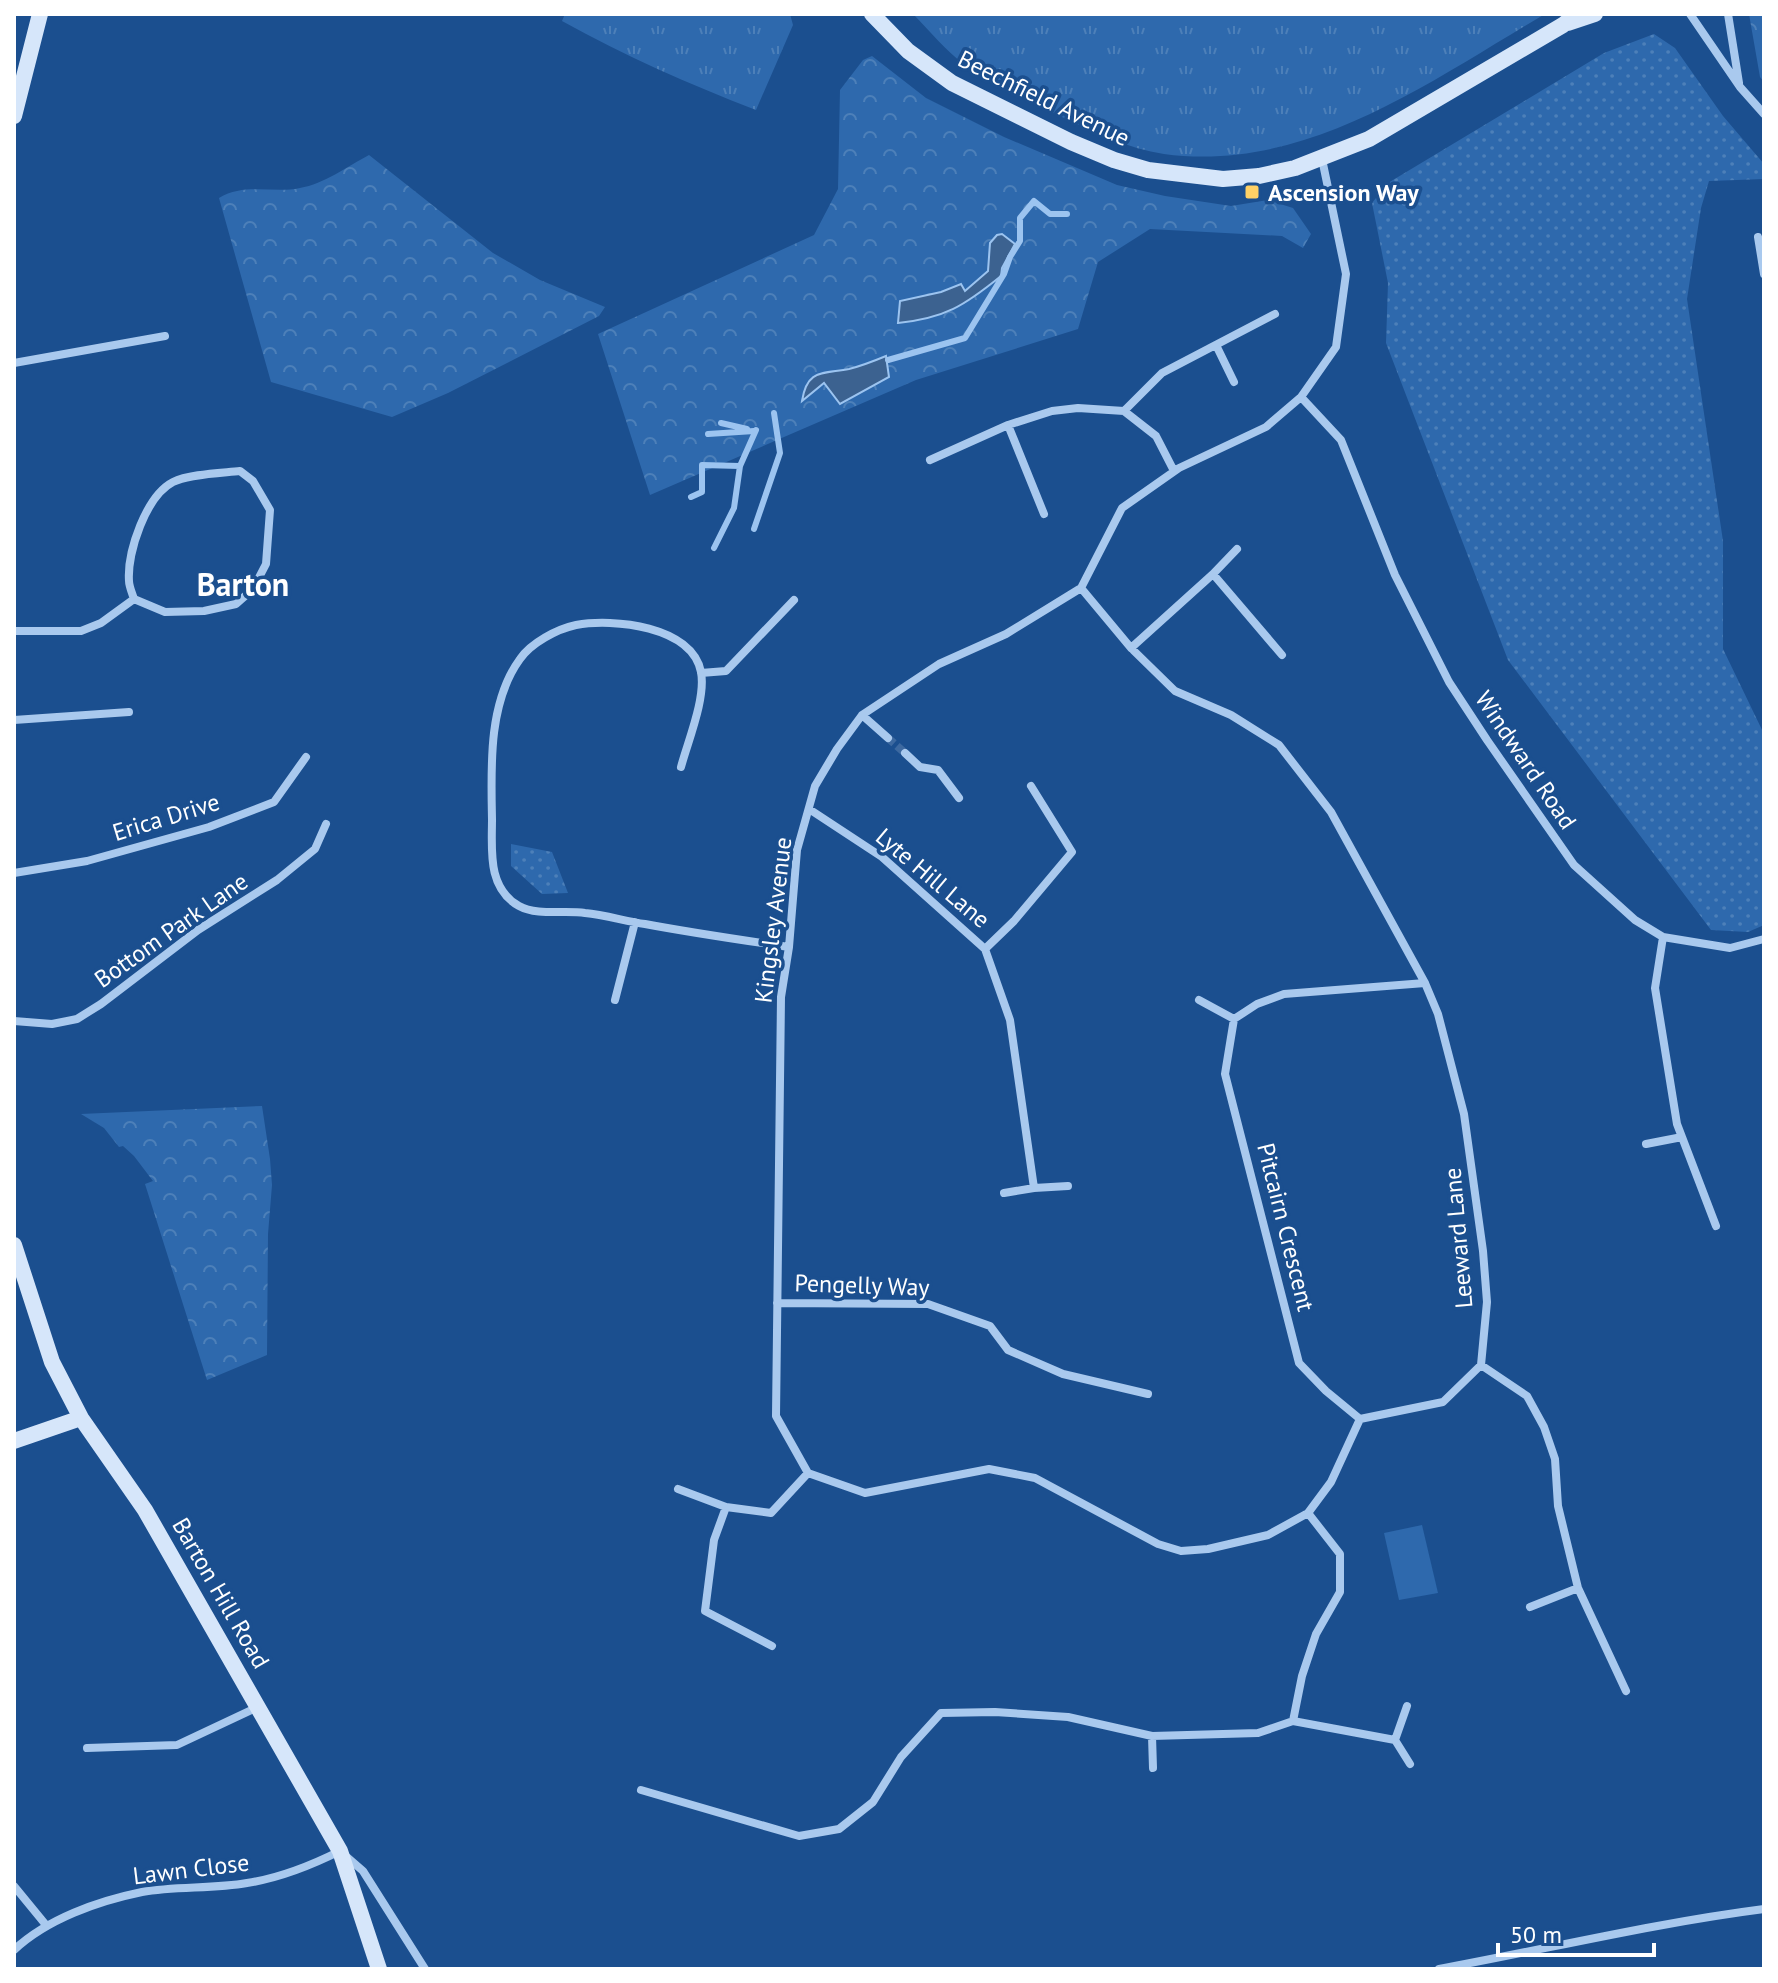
<svg xmlns="http://www.w3.org/2000/svg" width="1778" height="1983" font-family="'PT Sans',sans-serif">
<style>
.grass{fill:url(#grass-tufts)}
.forest{fill:url(#forest-crowns)}
.park{fill:url(#park-dots)}
.pitch{fill:#2e69ad}
.water{fill:#3c6290;stroke:#9cc4f0;stroke-width:2}
.lines{fill:none;stroke-linecap:round;stroke-linejoin:round}
.stream{stroke:#9cc4f0;stroke-width:6}
.street-tunnel{stroke:#3d69a0;stroke-width:8;stroke-dasharray:8 4;stroke-linecap:butt}
.street{stroke:#a9c9ee;stroke-width:8}
.secondary{stroke:#d6e6fa;stroke-width:16}
.poi-dot{fill:#ffd166;stroke:#1b4f8f;stroke-width:3}
.labels{text-anchor:middle;dominant-baseline:central;stroke-width:7;stroke-linejoin:round;paint-order:stroke}
.street-label{font-size:24px;fill:#fff;stroke:#1b4f8f}
.poi-label{font-size:24px;font-weight:bold;fill:#fff;stroke:#1b4f8f;text-anchor:start}
.district-label{font-size:32px;font-weight:bold;fill:#fff;stroke:#1b4f8f}
</style>
<defs>
<pattern id="grass-tufts" width="24" height="20" patternUnits="userSpaceOnUse" patternTransform="scale(2)"><rect width="24" height="20" fill="#2e69ad"/><path d="M3 7l-1-3M5 7V3M7 7l1-3M15 17l-1-3M17 17v-4M19 17l1-3" fill="none" stroke="#4d80b9"/></pattern>
<pattern id="forest-crowns" width="20" height="18" patternUnits="userSpaceOnUse" patternTransform="scale(2)"><rect width="20" height="18" fill="#2e69ad"/><path d="M2 6a3 3 0 1 1 6 0M12 15a3 3 0 1 1 6 0" fill="none" stroke="#4d80b9"/></pattern>
<pattern id="park-dots" width="8" height="8" patternUnits="userSpaceOnUse" patternTransform="scale(2)"><rect width="8" height="8" fill="#2e69ad"/><path d="M2 2h.1M6 6h.1" fill="none" stroke="#4d80b9" stroke-width="1.8" stroke-linecap="round"/></pattern>
</defs>
<rect width="100%" height="100%" fill="#1b4f8f"/>
<path class="grass" d="M565 14H790L793 25 756 110C689 84 625 56 562 21Z
M913 14H1545C1429 82 1306 173 1164 154 1129 149 1094 132 1062 117 1029 101 993 87 965 65 946 51 930 31 913 14Z"/>
<path class="forest" d="M1749 14H1764V82L1760 77Z
M872 56 926 98 1004 137 1117 185 1165 196 1231 206 1268 200 1293 208 1311 234 1303 248 1282 236 1150 229 1098 262 1078 329 916 380 650 495 598 334 814 235 838 189 840 90 863 60Z
M369 155 493 253 540 280 605 307 599 316 448 393 392 417 271 382 219 198C245 182 273 194 300 188 324 184 348 166 369 155Z
M262 1106 270 1159 272 1185 268 1234 267 1355 207 1380 145 1184 153 1181 134 1156 123 1146 119 1147 104 1128 81 1114Z"/>
<path class="park" d="M1654 34 1675 48 1723 116 1764 164V179L1709 181 1701 208 1687 299 1723 541V649L1764 734V925L1748 932 1711 930 1508 660 1386 343 1388 283 1372 203 1388 183 1604 53Z
M511 844 552 852 568 893 542 894 511 866Z"/>
<path class="pitch" d="M1422 1525 1438 1593 1399 1600 1384 1533Z"/>
<path class="water" d="M1002 234 1015 244 1002 268 1001 276C964 306 945 318 898 323L900 301 941 292 961 284 965 291 988 271 990 243 997 235Z
M886 356 889 377 840 404 824 383 802 401C807 369 822 374 849 369 861 366 874 361 886 356Z"/>
<g class="lines">
<path class="stream" d="M888 360 965 338 1004 274 1010 257 1020 241V218L1034 201 1050 214H1067
M721 423 747 429
M708 434 754 431
M691 497 702 492V465L740 466
M754 529 780 453 774 413
M714 548 734 508 740 466 756 430"/>
<path class="street-tunnel" d="M888 738 905 753"/>
<path class="street" d="M1690 14 1740 87 1764 114
M1728 14 1739 83
M1758 237 1764 274
M1216 345 1234 382
M14 363 165 336
M1301 397 1341 440 1395 575 1449 682 1487 740 1574 865 1635 920 1663 937 1655 988 1677 1124 1716 1226
M1124 411 1162 373 1275 314
M1008 425 1044 514
M930 460 1008 425 1052 411 1078 408 1124 411 1156 436 1174 471
M240 471 253 481 270 510 266 564 253 589 236 604 204 611 165 612 134 599C132 593 129 586 129 581 127 552 146 496 173 482 189 474 222 473 240 471Z
M1213 574 1237 549
M1081 588 1006 634 939 664 862 715 837 749 815 786 797 850 789 947 781 997 776 1416 808 1473 865 1493 989 1469 1035 1478 1158 1544 1181 1551 1208 1549 1268 1535 1308 1513 1331 1482 1360 1419
M1081 588 1131 648 1175 691 1231 715 1279 745 1331 812 1425 983 1438 1014 1464 1114 1483 1251 1487 1302 1481 1365 1443 1402 1360 1419
M1081 588 1122 508 1179 468 1266 427 1301 397 1336 347 1346 274 1322 159
M14 631H81L101 623 134 599
M1131 648 1213 574 1282 655
M701 673 726 671 794 600
M862 715 888 738
M14 720 129 712
M905 753 920 767 938 770 959 798
M681 767C688 741 706 698 701 672 692 626 613 618 576 625 557 629 531 643 520 659 488 703 491 767 492 819 492 850 487 888 519 906 537 916 565 910 585 913 605 915 625 921 645 924 693 933 741 940 789 947
M809 809 882 857 985 949 1010 1020 1034 1188 1004 1193
M14 873 87 861 209 827 274 802 306 757
M1663 937 1730 948 1764 939
M985 949 1014 921 1072 852 1031 786
M615 1000 635 922
M1199 1000 1234 1019
M14 1021 52 1024 77 1019 101 1004 198 930 277 880 315 849 326 824
M1646 1144 1682 1137
M1034 1188 1068 1186
M777 1303 928 1304 990 1326 1008 1350 1063 1374 1148 1394
M1481 1365 1527 1396 1544 1427 1555 1459 1558 1506 1578 1588 1626 1691
M1360 1419 1326 1391 1299 1363 1225 1074 1234 1019 1257 1004 1284 994 1425 983
M678 1489 726 1507 771 1513 808 1473
M726 1507 714 1540 705 1611 772 1646
M1530 1607 1578 1588
M1293 1721 1395 1740 1410 1764
M1152 1736 1153 1768
M1395 1740 1407 1706
M87 1748 177 1745 258 1707
M641 1790 799 1836 839 1829 873 1802 901 1757 941 1713 995 1712 1068 1717 1152 1736 1258 1733 1293 1721 1302 1676 1316 1634 1340 1592V1554L1308 1513
M14 1886 46 1925
M14 1950C47 1919 98 1901 142 1892 176 1886 213 1889 247 1883 280 1878 310 1866 340 1851L363 1871 425 1969
M1439 1969C1547 1949 1655 1923 1764 1909"/>
<path class="secondary" d="M872 14 908 51 952 83 1071 142 1114 160 1148 170 1223 179 1259 176 1295 168 1369 139 1563 25 1576 14
M1568 23 1595 14
M14 116 40 14
M14 1245 52 1362 81 1418 145 1510 340 1851 379 1969
M14 1441 81 1418"/>
</g>
<rect class="poi-dot" x="1244" y="184" width="16" height="16" rx="4"/>
<g class="labels">
<g class="street-label">
<text transform="translate(1044 98) rotate(26)">Beechfield Avenue</text>
<text transform="translate(1526 760) rotate(56)">Windward Road</text>
<text transform="translate(166 817) rotate(-17)">Erica Drive</text>
<text transform="translate(933 878) rotate(40)">Lyte Hill Lane</text>
<text transform="translate(773 920) rotate(-83)">Kingsley Avenue</text>
<text transform="translate(171 930) rotate(-35)">Bottom Park Lane</text>
<text transform="translate(1286 1227) rotate(76)">Pitcairn Crescent</text>
<text transform="translate(1458 1238) rotate(-95)">Leeward Lane</text>
<text transform="translate(862 1285) rotate(2)">Pengelly Way</text>
<text transform="translate(221 1593) rotate(60)">Barton Hill Road</text>
<text transform="translate(191 1869) rotate(-7)">Lawn Close</text>
</g>
<g class="poi-label">
<text x="1268" y="192">Ascension Way</text>
</g>
<g class="district-label">
<text x="243" y="584">Barton</text>
</g>
</g>
<rect width="1778" height="1983" fill="none" stroke="#ffffff" stroke-width="32"/>
<path d="M1498 1943v12h156v-12" fill="none" stroke="#ffffff" stroke-width="4"/>
<text x="1510" y="1943" font-size="24" fill="#ffffff" stroke="#1b4f8f" stroke-width="6" paint-order="stroke">50 m</text>
</svg>
